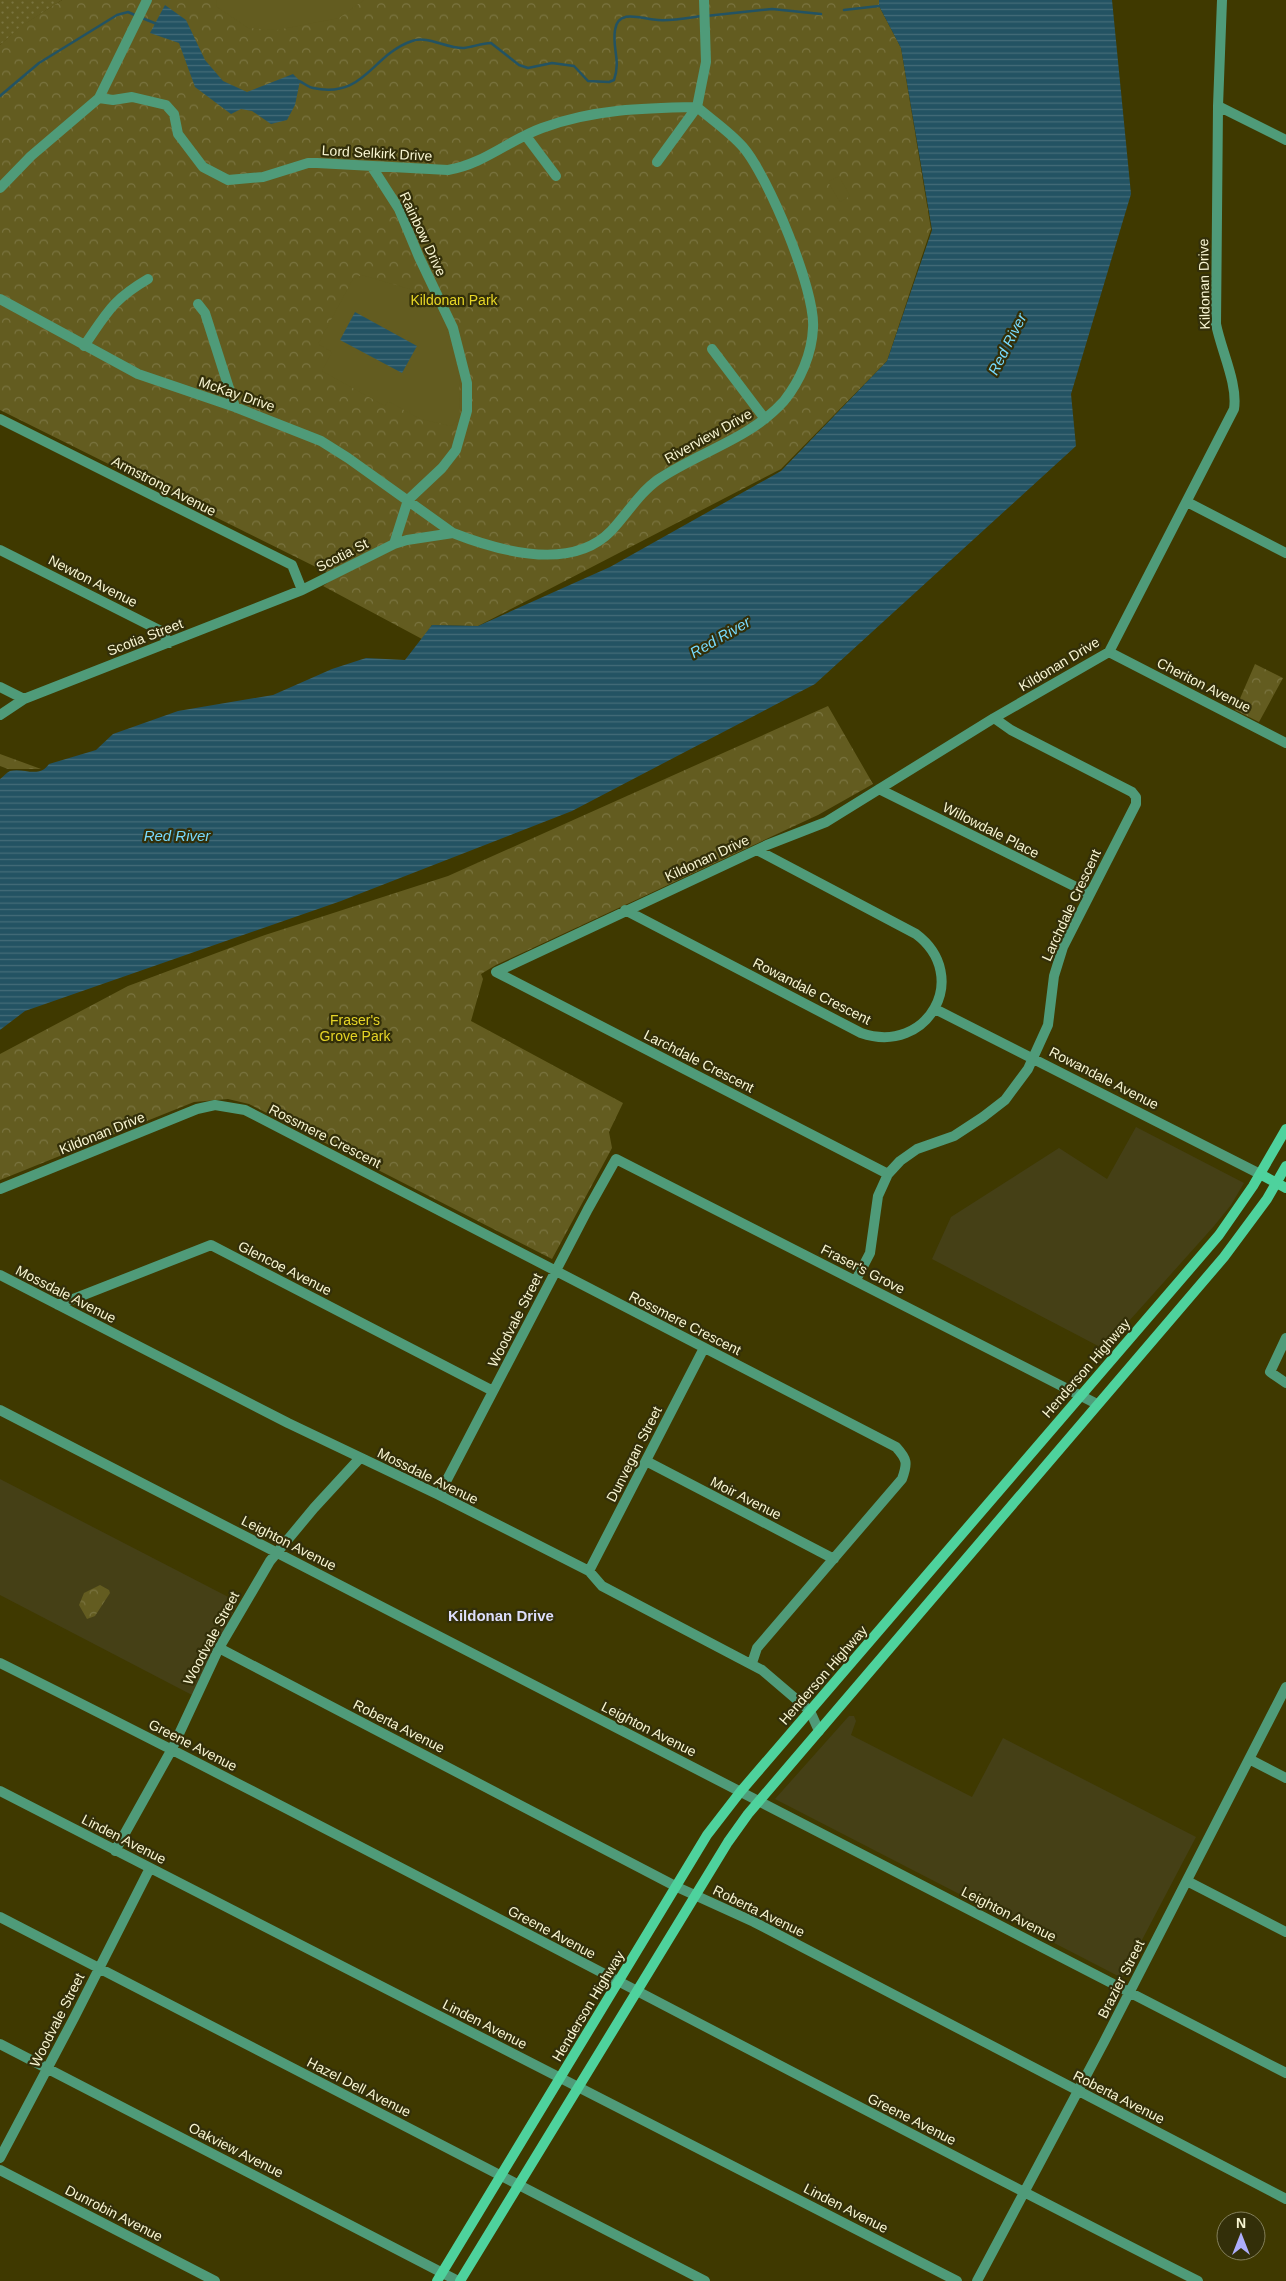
<svg xmlns="http://www.w3.org/2000/svg" width="1286" height="2281" font-family="Arial,sans-serif">
<style>
.built{fill:#454016}
.grass{fill:url(#grass-dots)}
.park{fill:url(#park-crowns)}
.garden{fill:#635c20}
.water{fill:url(#water-rules)}
.lines{fill:none;stroke-linecap:round;stroke-linejoin:round}
.stream{stroke:#235363;stroke-width:2.5}
.street{stroke:#4f9b79;stroke-width:10}
.secondary{stroke:#4ed29d;stroke-width:10}
.labels{text-anchor:middle;dominant-baseline:central;stroke-width:4.5;stroke-linejoin:round;paint-order:stroke}
.street-label{font-size:14px;fill:#f8f5d2;stroke:#332f09}
.park-label{font-size:14px;fill:#e7d627;stroke:#332f09}
.water-label{font-size:15px;font-style:italic;fill:#78dafd;stroke:#332f09}
.neighbourhood-label{font-size:15px;font-weight:bold;fill:#dddefc;stroke:#332f09}
</style>
<defs>
<pattern id="grass-dots" width="8" height="8" patternUnits="userSpaceOnUse" patternTransform="scale(1.25)"><rect width="8" height="8" fill="#635c20"/><path d="M2 2h.1M6 6h.1" fill="none" stroke="#7a7440" stroke-width="1.8" stroke-linecap="round"/></pattern>
<pattern id="park-crowns" width="20" height="18" patternUnits="userSpaceOnUse" patternTransform="scale(1.25)"><rect width="20" height="18" fill="#635c20"/><path d="M2 6a3 3 0 1 1 6 0M12 15a3 3 0 1 1 6 0" fill="none" stroke="#7a7440"/></pattern>
<pattern id="water-rules" width="6" height="5" patternUnits="userSpaceOnUse" patternTransform="scale(1.25)"><rect width="6" height="5" fill="#235363"/><path d="M0 2.5h6" fill="none" stroke="#446c78"/></pattern>
</defs>
<rect width="100%" height="100%" fill="#3f3900"/>
<path class="built" d="M1136 1127 1244 1183 1231 1205 1214 1226 1104 1349 932 1259 951 1217 1059 1148 1107 1179Z
M0 1479 238 1602 192 1695 0 1595Z
M849 1716H854L856 1721 851 1735 972 1797 1003 1738 1196 1837 1122 1978 775 1799Z"/>
<path class="grass" d="M0 0H62L22 26 0 45Z"/>
<path class="park" d="M62 0H879V6L901 48 931 229 887 361 781 469 478 626 432 625 422 639 323 586 336 577 0 410V45L21 26Z
M1255 664 1283 678 1259 722 1235 710Z
M828 706 873 784 818 815 496 965 481 974 483 979 471 1021 623 1103 609 1132 612 1148 552 1259 249 1104 228 1099 194 1102 0 1180V1054L128 986 265 935 448 876Z
M0 754 41 769H8L0 766Z
M100 1585 109 1590 110 1593 95 1616 87 1619 79 1605 84 1593Z"/>
<path class="garden" d="M216 0H364L339 18 277 30 248 28 217 7Z
M839 176 850 196 840 202 828 182Z
M362 275 433 296 451 339 459 373 460 418 451 426 420 419 388 401 385 406 322 371 332 352 318 344 353 279Z"/>
<path class="water" d="M879 0H1112L1131 194 1071 394 1076 446 815 684 572 811 341 901 25 1011 0 1030V779C3 777 6 773 10 771 23 767 39 779 49 764L96 750 113 734 178 711 273 695 332 669 366 658 405 660 432 625 478 626 610 567 781 471 887 361 932 230 901 48 879 6Z
M165 5 186 20 205 60 223 81 247 92 293 74 300 81 295 105 287 120 271 124 252 111 241 109 231 114 195 87 179 43 150 33Z
M355 312 417 346 402 373 340 340Z"/>
<g class="lines">
<path class="stream" d="M844 10 879 6
M706 16 772 9 821 14
M142 18 157 24
M299 81C304 83 308 87 313 88 365 99 371 55 412 41 428 35 447 49 464 48 473 47 482 43 491 43L519 65 528 68 552 63 574 66 588 81 609 82 614 80C621 60 612 49 615 30 618 7 644 20 658 20 672 21 687 18 701 16
M0 96 39 63 117 15 128 12 137 16"/>
<path class="street" d="M99 98 113 100 132 97 166 105 174 114 178 134 203 167 228 180 263 177 308 163H317L448 170C484 164 509 140 542 128 593 109 644 108 697 107
M1218 106 1286 140
M526 136 556 176
M657 162 697 107 706 62 704 0
M372 167 399 209 419 257 453 328 467 383V411L456 450 442 468 408 500 394 544
M0 188 31 156 99 98 147 0
M0 299 138 374 235 407 321 441 348 458 453 533C499 551 571 572 611 531 627 514 640 492 659 479 701 451 750 439 784 401 800 381 812 354 813 328 816 291 768 176 743 147 730 132 712 120 697 107
M198 304 205 313 235 407
M84 346C107 313 112 300 148 279
M712 349 765 419
M0 419 292 565 302 590
M1187 502 1286 553
M0 550 161 631 169 643
M1109 652 1286 743
M0 687 24 699
M0 715 24 699 302 590 394 544 407 540 453 533
M879 789 1090 894
M625 910 861 1033C928 1056 972 976 916 934L757 850
M496 972 767 845 826 822 994 718 1109 652 1234 409C1238 384 1221 350 1216 324L1218 106 1222 0
M496 972 888 1174
M935 1009 1260 1174
M0 1189 197 1109 215 1105 245 1110 896 1447C907 1459 908 1463 902 1479L757 1648 752 1663
M0 1275 288 1423 439 1495 589 1571 602 1586 762 1670 810 1711 819 1731
M856 1280 870 1253 878 1196 888 1174 900 1161 917 1149 954 1136 983 1117 1005 1100 1028 1069 1048 1025 1054 976 1063 947 1136 804V797L1132 792 1011 730 994 718
M58 1305 211 1245 493 1391
M1286 1338 1270 1372 1286 1383
M0 1410 1286 2073
M646 1461 834 1559
M439 1495 588 1209 616 1159 1097 1404
M589 1571 704 1348
M219 1648 677 1887 754 1922 1286 2199
M0 1663C402 1864 797 2078 1198 2281
M1249 1759 1286 1778
M0 1791 957 2281
M115 1851 172 1749 219 1648 270 1561 314 1508 360 1458
M1187 1881 1286 1932
M0 1917 705 2281
M0 2044 458 2281
M0 2158 74 2018 150 1868
M0 2170 215 2281
M977 2281 1104 2042 1286 1687"/>
<path class="secondary" d="M1260 1174 1286 1188
M437 2281 707 1835 741 1791 1219 1235 1253 1186 1286 1129
M460 2281 728 1842 748 1814 1224 1257 1267 1199 1286 1166"/>
</g>
<g class="labels">
<g class="street-label">
<text transform="translate(377 153) rotate(3)">Lord Selkirk Drive</text>
<text transform="translate(423 234) rotate(65)">Rainbow Drive</text>
<text transform="translate(1204 284) rotate(-91)">Kildonan Drive</text>
<text transform="translate(237 394) rotate(19)">McKay Drive</text>
<text transform="translate(708 436) rotate(-29)">Riverview Drive</text>
<text transform="translate(164 486) rotate(27)">Armstrong Avenue</text>
<text transform="translate(342 555) rotate(-27)">Scotia St</text>
<text transform="translate(93 581) rotate(27)">Newton Avenue</text>
<text transform="translate(145 637) rotate(-21)">Scotia Street</text>
<text transform="translate(1059 664) rotate(-31)">Kildonan Drive</text>
<text transform="translate(1204 685) rotate(27)">Cheriton Avenue</text>
<text transform="translate(991 830) rotate(27)">Willowdale Place</text>
<text transform="translate(707 858) rotate(-25)">Kildonan Drive</text>
<text transform="translate(1071 905) rotate(-65)">Larchdale Crescent</text>
<text transform="translate(812 991) rotate(27)">Rowandale Crescent</text>
<text transform="translate(699 1061) rotate(27)">Larchdale Crescent</text>
<text transform="translate(1104 1078) rotate(27)">Rowandale Avenue</text>
<text transform="translate(102 1133) rotate(-22)">Kildonan Drive</text>
<text transform="translate(325 1136) rotate(27)">Rossmere Crescent</text>
<text transform="translate(285 1268) rotate(27)">Glencoe Avenue</text>
<text transform="translate(863 1269) rotate(27)">Fraser's Grove</text>
<text transform="translate(66 1294) rotate(27)">Mossdale Avenue</text>
<text transform="translate(515 1320) rotate(-63)">Woodvale Street</text>
<text transform="translate(685 1323) rotate(27)">Rossmere Crescent</text>
<text transform="translate(1086 1368) rotate(-49)">Henderson Highway</text>
<text transform="translate(634 1454) rotate(-63)">Dunvegan Street</text>
<text transform="translate(428 1476) rotate(26)">Mossdale Avenue</text>
<text transform="translate(746 1498) rotate(27)">Moir Avenue</text>
<text transform="translate(289 1543) rotate(27)">Leighton Avenue</text>
<text transform="translate(211 1638) rotate(-62)">Woodvale Street</text>
<text transform="translate(823 1675) rotate(-49)">Henderson Highway</text>
<text transform="translate(399 1726) rotate(27)">Roberta Avenue</text>
<text transform="translate(649 1729) rotate(27)">Leighton Avenue</text>
<text transform="translate(193 1745) rotate(27)">Greene Avenue</text>
<text transform="translate(124 1839) rotate(27)">Linden Avenue</text>
<text transform="translate(759 1911) rotate(26)">Roberta Avenue</text>
<text transform="translate(1009 1914) rotate(27)">Leighton Avenue</text>
<text transform="translate(552 1932) rotate(28)">Greene Avenue</text>
<text transform="translate(1121 1979) rotate(-63)">Brazier Street</text>
<text transform="translate(588 2006) rotate(-59)">Henderson Highway</text>
<text transform="translate(57 2020) rotate(-63)">Woodvale Street</text>
<text transform="translate(485 2024) rotate(27)">Linden Avenue</text>
<text transform="translate(359 2087) rotate(27)">Hazel Dell Avenue</text>
<text transform="translate(1119 2097) rotate(27)">Roberta Avenue</text>
<text transform="translate(912 2119) rotate(27)">Greene Avenue</text>
<text transform="translate(236 2150) rotate(27)">Oakview Avenue</text>
<text transform="translate(846 2208) rotate(27)">Linden Avenue</text>
<text transform="translate(114 2213) rotate(27)">Dunrobin Avenue</text>
</g>
<g class="park-label">
<text x="454" y="300">Kildonan Park</text>
<text x="355" y="1020">Fraser's<tspan x="355" dy="16">Grove Park</tspan></text>
</g>
<g class="water-label">
<text transform="translate(1007 344) rotate(-63)">Red River</text>
<text transform="translate(720 637) rotate(-30)">Red River</text>
<text x="177" y="835">Red River</text>
</g>
<g class="neighbourhood-label">
<text x="501" y="1615">Kildonan Drive</text>
</g>
</g>
<g transform="translate(1241 2236)"><circle r="24" fill="#332f09" stroke="#827e59"/>
<path d="M0-4L9 19L0 12L-9 19Z" fill="#aeaefb"/>
<text y="-8" font-size="14" font-weight="bold" text-anchor="middle" fill="#f8f5d2">N</text>
</g>
</svg>
